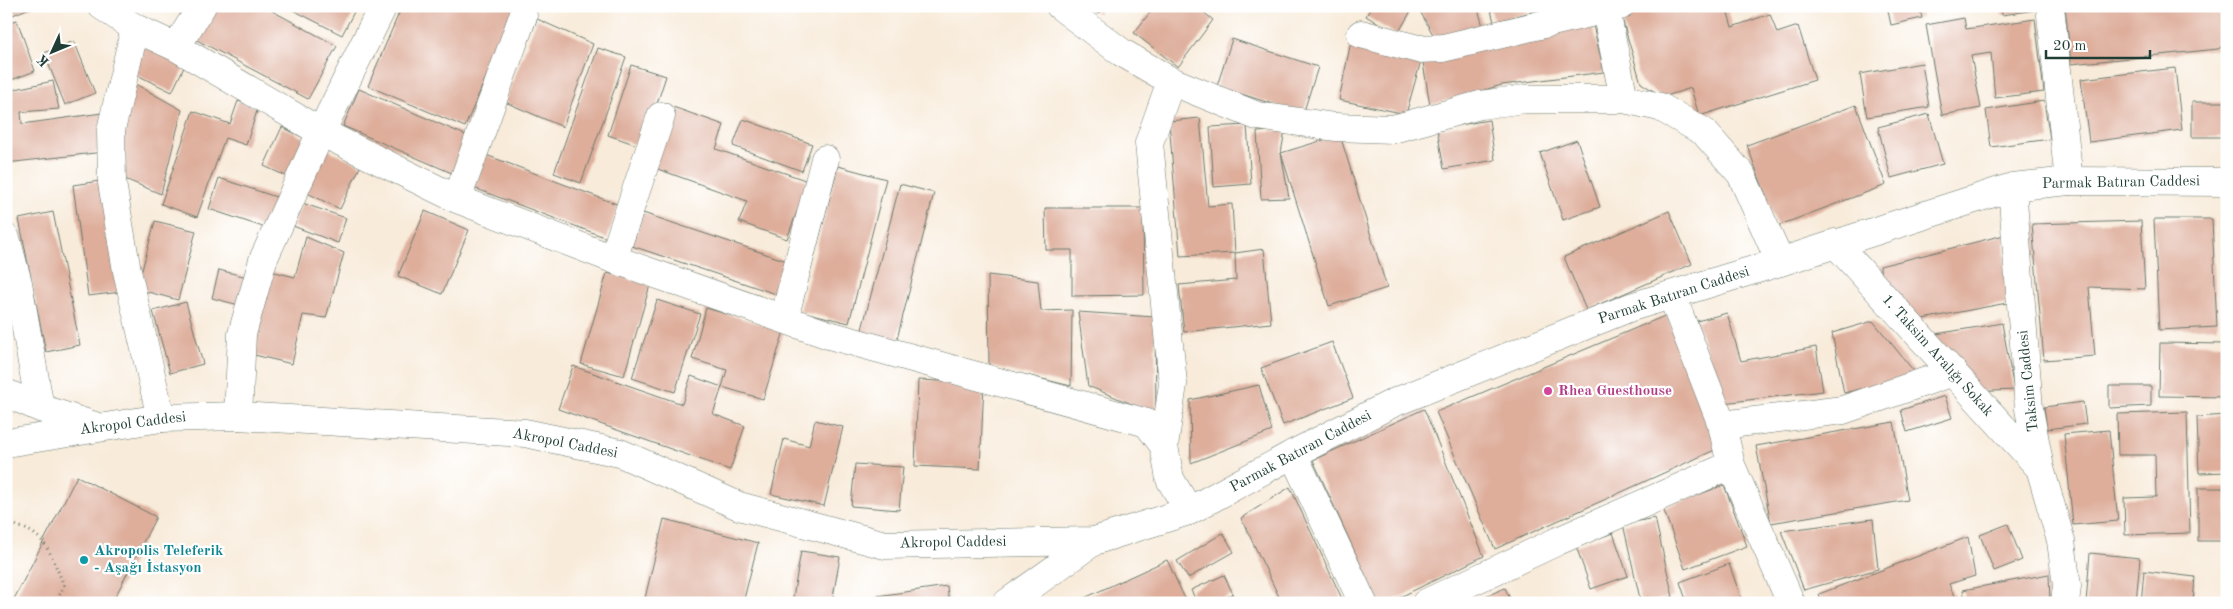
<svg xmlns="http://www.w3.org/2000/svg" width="2233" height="609" font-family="'Old Standard TT',serif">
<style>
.building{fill:#deae9b}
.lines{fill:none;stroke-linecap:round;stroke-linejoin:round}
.minor-casing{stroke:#6b7a6e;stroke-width:29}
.major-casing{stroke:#6b7a6e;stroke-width:29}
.path{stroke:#6b7a6e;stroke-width:3;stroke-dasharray:1 4;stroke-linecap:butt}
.minor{stroke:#fff;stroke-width:28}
.major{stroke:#fff;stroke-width:28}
.hotel-dot{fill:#d1479c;stroke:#fff;stroke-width:2}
.culture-dot{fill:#0f9aa8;stroke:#fff;stroke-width:2}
.labels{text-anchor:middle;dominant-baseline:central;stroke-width:4.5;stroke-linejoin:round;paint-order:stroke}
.street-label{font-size:15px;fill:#1f3d34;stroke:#fff}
.hotel-label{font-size:15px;font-weight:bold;fill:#b23c85;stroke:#fff;text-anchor:start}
.culture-label{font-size:15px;font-weight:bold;fill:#0d838f;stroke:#fff;text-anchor:start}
</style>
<rect width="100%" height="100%" fill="#fff"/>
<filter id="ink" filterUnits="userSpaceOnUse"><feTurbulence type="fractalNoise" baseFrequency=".02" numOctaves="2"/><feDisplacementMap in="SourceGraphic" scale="10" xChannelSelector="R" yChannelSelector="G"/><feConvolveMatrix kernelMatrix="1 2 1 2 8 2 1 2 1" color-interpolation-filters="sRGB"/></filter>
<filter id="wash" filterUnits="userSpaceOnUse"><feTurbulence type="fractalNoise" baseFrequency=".0096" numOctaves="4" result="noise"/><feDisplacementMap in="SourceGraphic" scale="20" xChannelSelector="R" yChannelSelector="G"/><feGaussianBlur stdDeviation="1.12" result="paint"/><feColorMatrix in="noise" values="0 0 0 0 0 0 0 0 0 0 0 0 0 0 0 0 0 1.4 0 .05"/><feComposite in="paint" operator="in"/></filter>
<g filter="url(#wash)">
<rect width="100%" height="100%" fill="#f8ebda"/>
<g id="blocks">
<path class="building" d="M6 6H34L6 18Z
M215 6H263L337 46 308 99 197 40Z
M285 6H357L342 35Z
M402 6H516L465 127 368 86Z
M1089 6H1104L1098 14Z
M1155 6H1196L1213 20 1178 67 1134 33Z
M1372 6H1414L1397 35 1366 16Z
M1417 6H1477L1483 26 1435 38Z
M1490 6H1550V7L1494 22Z
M1650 6H1726L1732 27 1770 14 1777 33 1798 26 1815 80 1699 116 1691 88 1663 97 1641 83 1621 15Z
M1887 6H1919L1922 18 1891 25Z
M2001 6H2042V9L2002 15Z
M2065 6H2227V44L2218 49 2071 64Z
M1964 18 1966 29 2035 19 2044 92 1995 98 1991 53 1971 56 1981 108 1942 115 1926 25Z
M537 19 593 44 563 127 505 102Z
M17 20 35 71 6 82V23Z
M1593 25 1604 72 1502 85 1430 105 1422 57Z
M1232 39 1318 67 1303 114 1217 86Z
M74 41 95 93 65 105 44 53Z
M139 41 186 63 172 92 135 74Z
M1351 41 1422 57 1406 114 1339 100Z
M598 48 626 57 581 183 554 173Z
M1922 63 1929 107 1867 117 1860 74Z
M631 65 666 76 643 147 608 135Z
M2175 68 2182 130 2089 142 2081 79Z
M53 81 59 109 21 112 22 124 102 113 104 152 6 163V91Z
M130 81 182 110 161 194 120 177Z
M359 89 470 137 454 174 343 126Z
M238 101 258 108 246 145 225 138 197 217 161 204 193 111 230 124Z
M2044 101 2050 139 1991 147 1986 110Z
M2192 102H2227V137H2192Z
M1856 105 1886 185 1777 226 1747 145Z
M673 107 724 125 716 149 808 181 787 239 739 222 747 201 652 167Z
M1929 114 1943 164 1891 178 1878 127Z
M1200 118 1208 206 1232 204 1235 253 1264 249 1271 323 1184 332 1179 285 1236 280 1235 253 1180 256 1169 121Z
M743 119 812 144 802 171 733 146Z
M1489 120 1495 160 1444 169 1437 129Z
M1247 125 1251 184 1214 187 1210 127Z
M282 127 306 139 288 177 264 166Z
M1285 130 1281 153 1289 198 1261 199 1257 132Z
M1340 135 1387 288 1329 306 1281 153Z
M1577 140 1600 207 1563 220 1540 153Z
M326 149 361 165 340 209 305 192Z
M486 155 619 205 607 238 474 188Z
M838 166 886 179 849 323 800 311Z
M219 178 276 197 266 228 209 209Z
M106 180 121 292 88 296 73 185Z
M900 184 934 193 896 343 861 333Z
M302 203 346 218 338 243 293 226Z
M1045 208H1143L1144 295 1072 296V250H1046Z
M425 211 469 230 442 294 398 276Z
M1669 211 1692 264 1586 310 1564 257Z
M53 212 80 345 46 352 19 219Z
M643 213 787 261 776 294 632 246Z
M2223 218H2227V263H2225Z
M2154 219H2212L2217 327 2159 330Z
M155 221 196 231 178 300 137 289Z
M2141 221 2145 289 2089 287 2095 356 2044 360 2032 224Z
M2004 235 2007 303 1912 321 1881 284 1880 266Z
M306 237 344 253 326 318 303 315 292 364 250 354 271 271 295 277Z
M219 270 247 277 239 305 212 298Z
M607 273 650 285 624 376 581 364Z
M988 275 1038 281 1041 311 1072 310 1071 386 989 366Z
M657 300 700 314 675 392 632 378Z
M186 302 203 364 170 373 153 311Z
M706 308 784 331 763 399 722 387 727 370 692 359Z
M1078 312 1155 317 1156 414 1088 386Z
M1727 313 1741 361 1816 347 1823 391 1723 403 1697 321Z
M1667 315 1717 449 1495 549 1436 412Z
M1873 321 1917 375 1844 393 1832 333Z
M2002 323 2014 390 1974 392 1930 335Z
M1332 342 1353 398 1283 425 1261 368Z
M2160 343 2227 344V397L2159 396Z
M573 366 682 404 691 376 722 387 713 414 745 426 730 470 558 409Z
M918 380 984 383 980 469 915 466Z
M1259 385 1272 431 1191 463 1190 400Z
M2109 386H2151V406L2109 408Z
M1945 396 1952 418 1907 432 1901 410Z
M2083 402 2086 424 2047 429 2044 407Z
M1424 409 1484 556 1388 603H1378L1313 460Z
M2187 412 2190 533 2125 535 2124 498 2156 497 2155 455H2118L2117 414Z
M2227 415V472L2199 473 2197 417Z
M815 420 843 427 824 506 771 494 784 439 809 446Z
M1894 422 1908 500 1771 523 1756 446Z
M2109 430 2118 521 2073 525 2064 434Z
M855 464 903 467 899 510 851 506Z
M77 476 156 517 112 603H12Z
M1724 485 1747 546 1685 569 1663 508Z
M1290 487 1344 603H1282L1241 518Z
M2198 488H2227V541H2198Z
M1655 518 1673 597 1641 603 1623 524Z
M664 519 758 543 743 603H665L645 598Z
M1873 519 1878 569 1804 590 1781 531Z
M2008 524 2022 560 1994 571 1980 535Z
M1223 533 1234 552 1188 578 1177 561Z
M1613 533 1628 576 1591 589 1576 546Z
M1968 537 1975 576 1949 584 1957 603H1822L1819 594Z
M801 551 840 557 832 603H792Z
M2090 553 2140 558 2136 603H2086Z
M1167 560 1187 603H1079L1078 601Z
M1729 564 1743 603H1687L1680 582Z
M2144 571 2195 577 2193 603H2141Z
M2049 574 2050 603H1966L1963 590Z
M1224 575 1233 594 1215 603H1197L1191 590Z
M947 586 949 603H878L877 596Z
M1505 588 1512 603H1470Z"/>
</g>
</g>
<g filter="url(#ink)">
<use href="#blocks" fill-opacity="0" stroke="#6b7a6e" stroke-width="1"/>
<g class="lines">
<g class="minor-casing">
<path id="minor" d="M102 6 135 28 176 47 321 132 457 199 613 259 829 335 1147 423 1164 446 1170 479 1189 511
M1060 6 1121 52 1171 81 1257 116 1335 127 1393 129 1480 105 1525 99H1624L1660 107 1704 132 1741 174 1780 262
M1605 6 1624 99
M2050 6 2069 181
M135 28 111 130 112 183 127 271 161 418
M1361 34 1418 49 1443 48 1620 6
M176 47 202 6
M457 199 523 16
M6 238 18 283 40 408
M613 259 661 116
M1672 296 1722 425
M784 319 825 159
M6 393 40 408 98 427
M238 416 242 334 263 260 321 132 383 6
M1164 446 1173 384 1149 143 1171 81
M1293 454 1363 603
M1007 603 1094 541
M1426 603 1558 541 1731 465
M1791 603 1731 465 1722 425 1843 410 1953 372"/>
</g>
<g class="major-casing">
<path id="major" d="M2012 187 2029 409 2040 468 2061 541 2067 586 2065 603
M1835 243 2040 468
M6 443 161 418 238 416 525 433 620 453 739 506 885 545 1094 541 1189 511 1293 454 1393 403 1631 307 1780 262 2012 187 2069 181 2227 182"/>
</g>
<path class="path" d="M6 523C47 531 49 552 64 585L56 603"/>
<use href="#minor" class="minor"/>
<use href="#major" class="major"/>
</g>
</g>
<circle class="hotel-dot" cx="1548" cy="391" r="5"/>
<circle class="culture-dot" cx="84" cy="560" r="5"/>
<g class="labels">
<g class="street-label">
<text transform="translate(2121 183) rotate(-1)">Parmak Batıran Caddesi</text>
<text transform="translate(1674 296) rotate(-18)">Parmak Batıran Caddesi</text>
<text transform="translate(1937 356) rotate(48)">1. Taksim Aralığı Sokak</text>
<text transform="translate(2029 381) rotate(-96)">Taksim Caddesi</text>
<text transform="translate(133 424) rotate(-7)">Akropol Caddesi</text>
<text transform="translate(565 444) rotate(11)">Akropol Caddesi</text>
<text transform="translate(1301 452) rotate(-28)">Parmak Batıran Caddesi</text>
<text transform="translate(953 543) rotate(-1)">Akropol Caddesi</text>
</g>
<g class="hotel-label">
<text x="1558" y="391">Rhea Guesthouse</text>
</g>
<g class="culture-label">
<text x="94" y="551">Akropolis Teleferik<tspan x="94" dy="17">- Aşağı İstasyon</tspan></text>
</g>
</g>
<rect width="2233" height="609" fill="none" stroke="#fff" stroke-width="25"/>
<g transform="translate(52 52) rotate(226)" stroke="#ffffff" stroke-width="4" paint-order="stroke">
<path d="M0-4L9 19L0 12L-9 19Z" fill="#1f3d34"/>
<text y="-8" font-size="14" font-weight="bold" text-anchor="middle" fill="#1f3d34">K</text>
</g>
<path d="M2046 50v8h104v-8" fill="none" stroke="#1f3d34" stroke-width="2.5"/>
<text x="2053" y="50" font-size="15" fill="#1f3d34" stroke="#ffffff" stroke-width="4" paint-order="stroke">20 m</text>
</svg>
